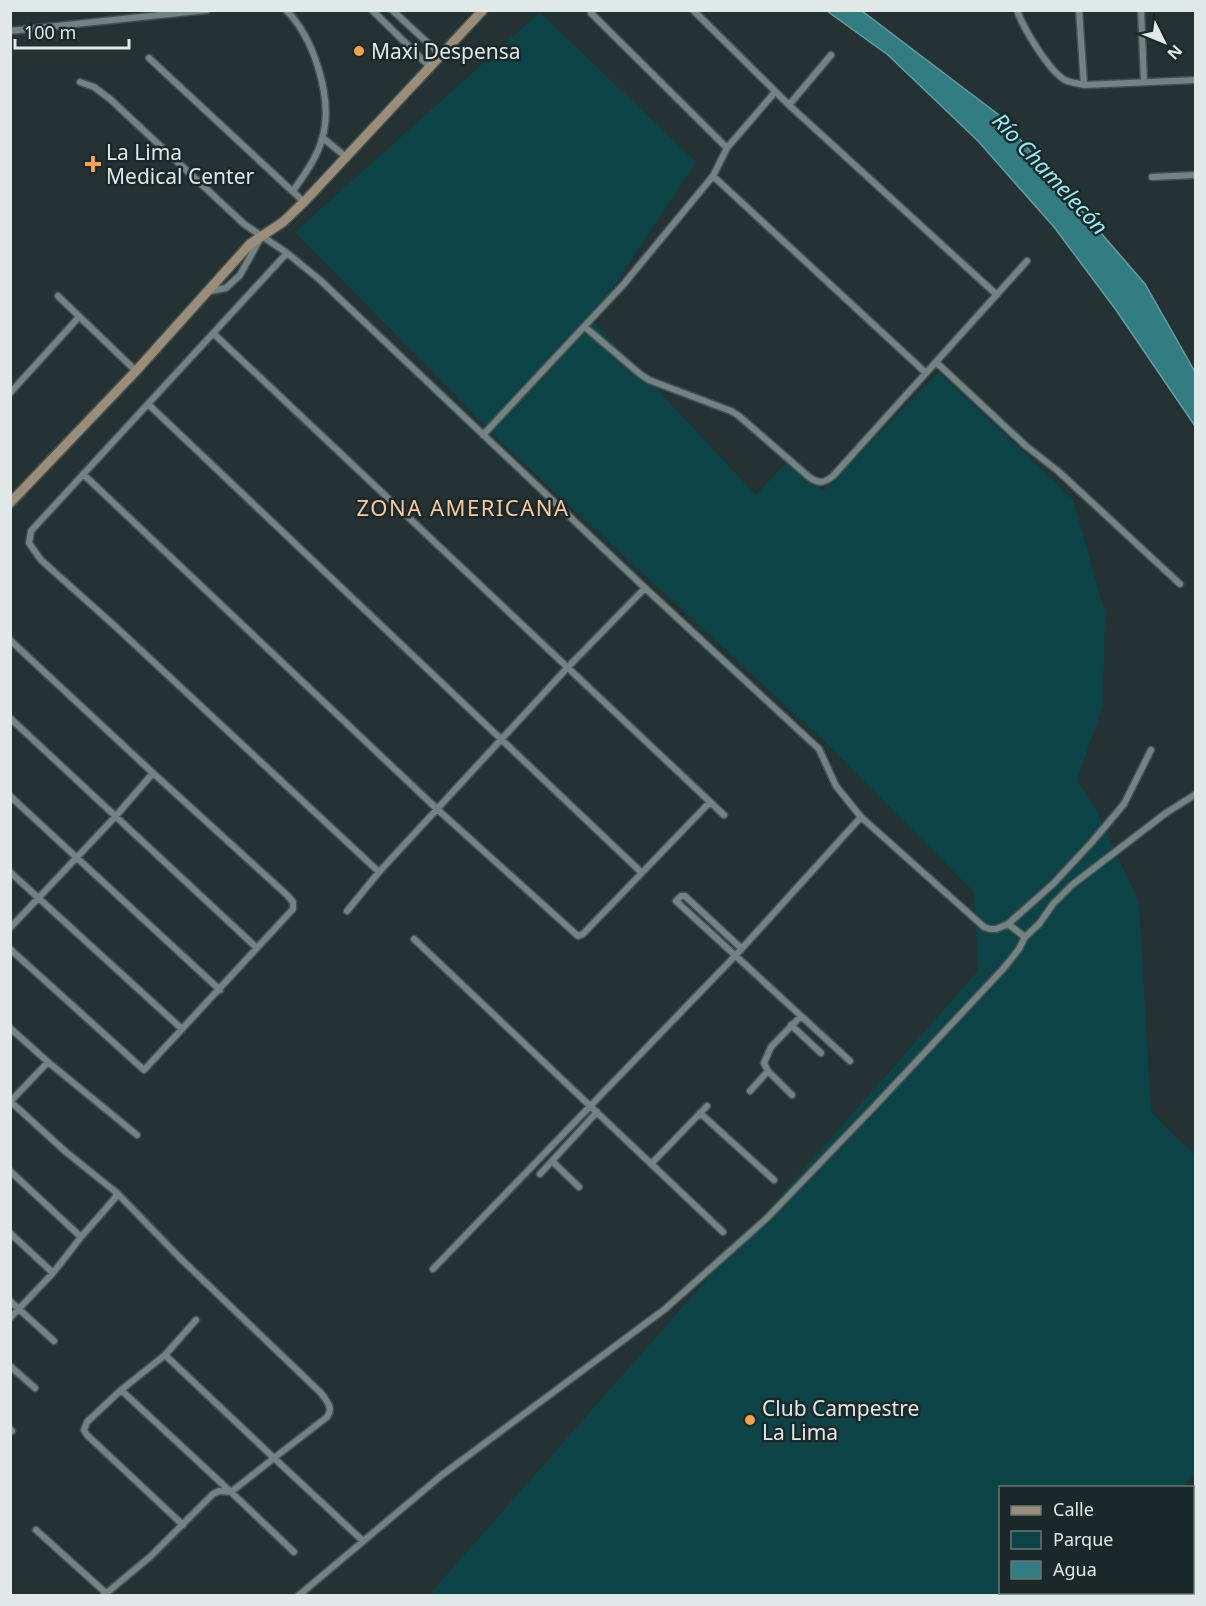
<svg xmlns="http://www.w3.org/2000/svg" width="1206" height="1606" font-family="'Noto Sans',sans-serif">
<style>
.green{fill:#0b4346}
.water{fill:#327d81;stroke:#669da0;stroke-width:1.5}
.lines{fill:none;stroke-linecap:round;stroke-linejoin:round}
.street-casing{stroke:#445050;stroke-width:9}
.secondary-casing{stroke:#445050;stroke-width:12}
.street{stroke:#738283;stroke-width:6}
.secondary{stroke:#9a8e78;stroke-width:9}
.poi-dot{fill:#f7a149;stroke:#1b2829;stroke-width:2}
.labels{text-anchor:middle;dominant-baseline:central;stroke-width:5;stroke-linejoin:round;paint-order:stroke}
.poi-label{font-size:21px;fill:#e0e8e8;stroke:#1b2829;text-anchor:start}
.water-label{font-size:22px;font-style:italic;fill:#92f1f7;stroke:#1b2829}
.neighbourhood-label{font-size:22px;letter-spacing:1.5px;fill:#f9c89c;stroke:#1b2829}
</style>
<rect width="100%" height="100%" fill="#253233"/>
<path class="green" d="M539 13 548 20 696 162 592 320 756 495 789 459 823 491 939 372 1073 499 1105 613 1103 705 1077 780 1093 804 1139 902 1151 1112 1195 1155V1474L1183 1487 1000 1488V1592H1173L1175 1595H429L978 971 974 892 827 744 503 444 295 232Z"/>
<path class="water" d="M827 11H862L999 115 1145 284 1195 372V426L1116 310 1054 227 978 141 888 55Z"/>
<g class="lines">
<g class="street-casing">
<path id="street" d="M286 10C314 38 334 100 322 139 317 158 304 175 293 191
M372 10 430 67
M392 10 441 55
M693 10 789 105 997 295
M1017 10C1023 28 1049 71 1065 80 1071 83 1078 83 1084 85L1196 80
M1079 10 1084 85
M1141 10 1144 82
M591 13 727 148
M10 31 207 10
M149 58 304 202
M80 82 94 87 110 99 244 224 287 253 320 280 645 588 819 749 836 786 861 817 735 956 433 1269
M789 105 831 55
M323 138 346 157
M713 176 926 373
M1152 177 1196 175
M287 253 31 531 29 543 41 560 116 627 379 872
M210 291 226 288 240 275 260 239
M58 296 136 371
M585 327 640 374 649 380 731 411 739 416 809 477C819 484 824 483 833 476L1027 261
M214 334 724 815
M936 362 1026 446 1058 471 1180 584
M10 393 79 317
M148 404 641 872
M483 435 623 285 713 176 727 148 775 92
M83 474 437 809 578 936 583 934 710 802
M10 640 153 773 287 895 293 902V909L144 1070 10 949
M10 718 257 948
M10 796 220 990
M861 817 984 927 990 929H996L1008 924 1053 884 1092 842 1124 804 1151 750
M10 872 182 1029
M347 911 379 872 568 667 645 588
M10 928 115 817 153 773
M1025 937 1039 924 1053 904 1072 885 1166 813 1196 794
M414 939 723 1232
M741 948 685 896H681L676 901 850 1061
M791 1025 821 1053
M10 1028 48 1062 137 1135
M750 1091 768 1071
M792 1095 768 1071 764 1063 771 1047 801 1016
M10 1102 48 1062
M11 1102 66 1152 117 1193 180 1258 321 1393C326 1400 334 1408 327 1417L274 1458 165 1355 121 1390 87 1422 84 1430 87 1435 183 1525
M700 1113 774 1180
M552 1161 579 1187
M652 1163 707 1106
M10 1171 81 1237
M540 1174 597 1112
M10 1233 53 1273
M10 1301 54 1341
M10 1318 53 1273 81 1237 115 1198 117 1193
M165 1355 196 1320
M10 1366 35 1388
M121 1390 231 1492 294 1552
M10 1429 12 1431
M36 1530 106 1593
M103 1596 151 1556 213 1494 219 1491 231 1492 274 1458 363 1541
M298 1596 442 1475 665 1309 767 1218 871 1110 1003 969 1019 949 1025 937 1008 924"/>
</g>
<g class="secondary-casing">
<path id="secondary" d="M10 503 136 371 250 244 283 222 304 202 483 10"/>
</g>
<use href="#street" class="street"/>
<use href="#secondary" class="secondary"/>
</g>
<g class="poi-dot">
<circle cx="359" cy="51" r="6"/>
<path d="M90 155h6v6h6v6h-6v6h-6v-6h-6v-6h6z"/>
<circle cx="750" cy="1420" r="6"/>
</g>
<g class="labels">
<g class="poi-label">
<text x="371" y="51">Maxi Despensa</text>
<text x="106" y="152">La Lima<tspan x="106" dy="24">Medical Center</tspan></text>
<text x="762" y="1408">Club Campestre<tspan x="762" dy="24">La Lima</tspan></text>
</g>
<g class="water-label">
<text transform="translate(1051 173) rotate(47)">Río Chamelecón</text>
</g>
<g class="neighbourhood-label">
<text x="463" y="507">ZONA AMERICANA</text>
</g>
</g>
<rect width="1206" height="1606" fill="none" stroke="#e0e8e8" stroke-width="24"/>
<rect x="999" y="1486" width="195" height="108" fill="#1b2829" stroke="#6a7575" stroke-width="1.5"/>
<rect x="1011" y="1506" width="30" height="9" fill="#9a8e78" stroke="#6a7575" stroke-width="1.5"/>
<text x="1053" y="1516" font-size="18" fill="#e0e8e8">Calle</text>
<rect x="1011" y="1531" width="30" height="18" fill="#0b4346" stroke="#6a7575" stroke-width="1.5"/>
<text x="1053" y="1546" font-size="18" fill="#e0e8e8">Parque</text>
<rect x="1011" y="1561" width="30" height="18" fill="#327d81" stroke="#6a7575" stroke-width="1.5"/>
<text x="1053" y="1576" font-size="18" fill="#e0e8e8">Agua</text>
<g transform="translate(1164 42) rotate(133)" stroke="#1b2829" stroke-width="4.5" paint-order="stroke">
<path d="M0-4.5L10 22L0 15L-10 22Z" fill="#e0e8e8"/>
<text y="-9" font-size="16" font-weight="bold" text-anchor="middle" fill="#e0e8e8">N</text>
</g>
<path d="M15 39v9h114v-9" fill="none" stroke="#e0e8e8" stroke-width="3"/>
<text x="24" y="39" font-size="18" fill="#e0e8e8" stroke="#1b2829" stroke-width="4.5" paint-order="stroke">100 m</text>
</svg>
